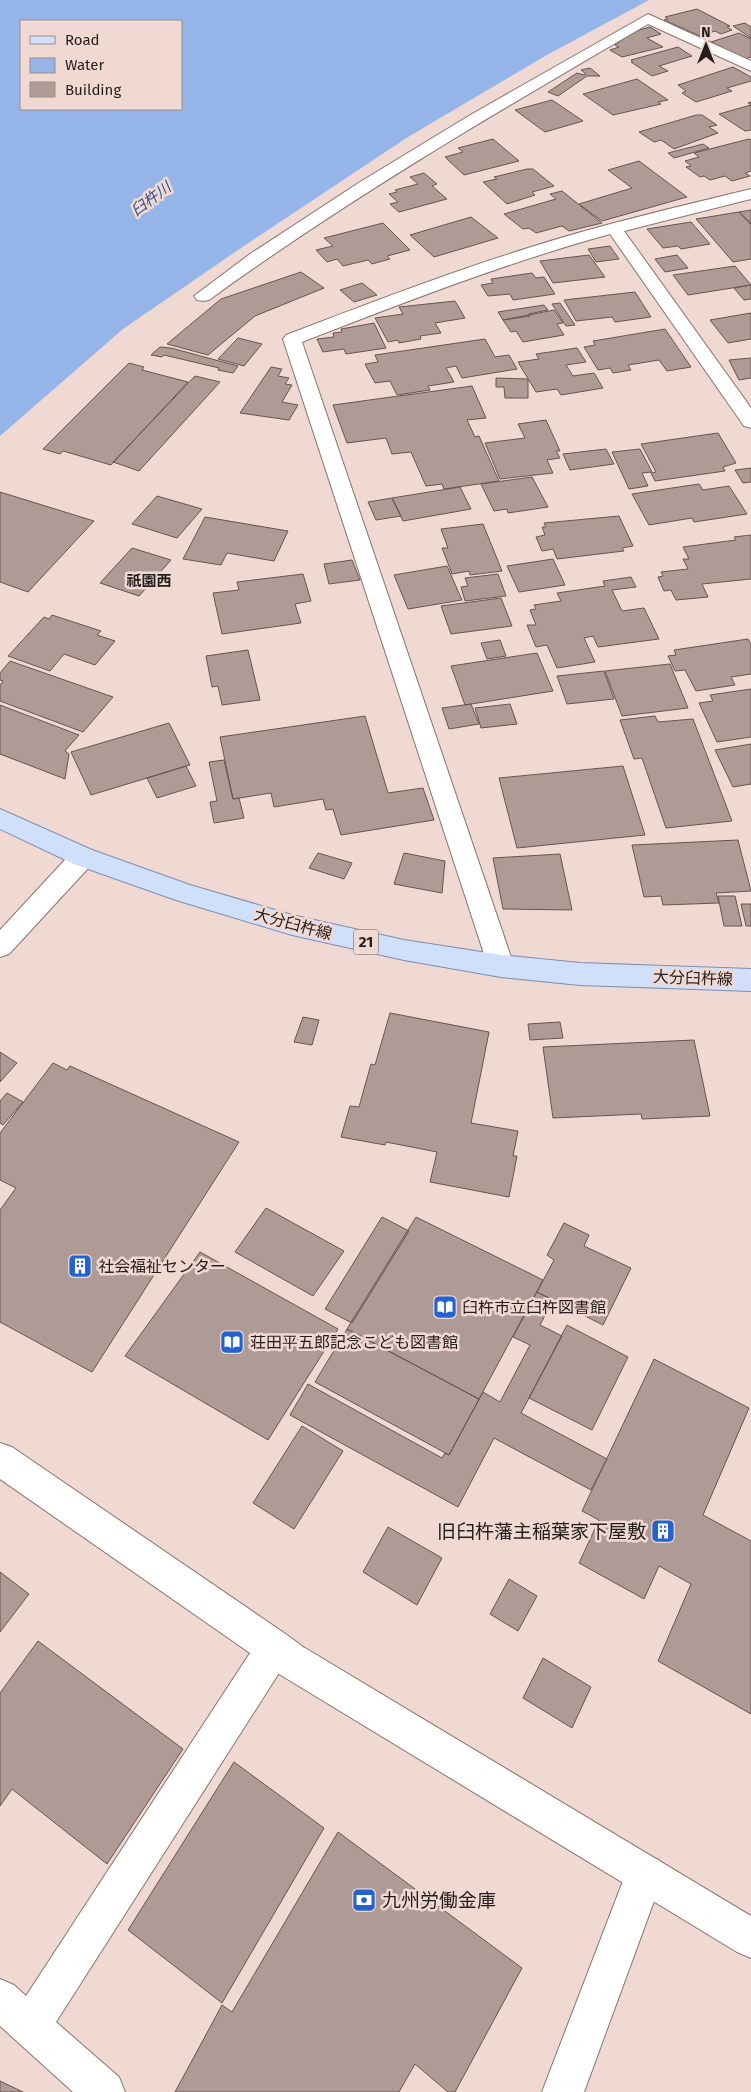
<svg xmlns="http://www.w3.org/2000/svg" width="751" height="2092" font-family="'Fira Sans','Noto Sans JP',sans-serif">
<style>
.water{fill:#95b4e8;fill-rule:evenodd}
.building{fill:#af9b95;stroke:#67554f}
.lines{fill:none;stroke-linecap:round;stroke-linejoin:round}
.minor-casing{stroke:#87746d;stroke-width:2}
.tertiary-casing{stroke:#87746d;stroke-width:2}
.primary-casing{stroke:#7f8eab;stroke-width:2}
.minor{fill:#fff;fill-rule:evenodd}
.tertiary{fill:#fff;fill-rule:evenodd}
.primary{fill:#d0e0fb;fill-rule:evenodd}
.labels{text-anchor:middle;dominant-baseline:central;stroke-width:5;stroke-linejoin:round;paint-order:stroke}
.far-water-label{font-size:15px;font-style:italic;fill:#2f5393;stroke:#efd9d2}
.far-neighbourhood-label{font-size:15px;font-weight:bold;fill:#251d1b;stroke:#efd9d2}
.shield{fill:#efd9d2;stroke:#625552;stroke-width:1}
.shield-label{font-size:15px;font-weight:bold;fill:#251d1b}
.street-label{font-size:16px;fill:#251d1b;stroke:#efd9d2}
.poi-label{font-size:16px;fill:#251d1b;stroke:#efd9d2;text-anchor:start}
.near-poi-label{font-size:19px;fill:#251d1b;stroke:#efd9d2;text-anchor:end}
</style>
<rect width="100%" height="100%" fill="#efd9d2"/>
<path class="water" d="M0 0H649L545 56 408 137 238 250 123 329 0 436ZM21 21H181V109H21Z"/>
<path class="building" d="M697 9 730 26 727 27 732 30 721 34 715 31 700 36 664 20 668 19 665 17Z
M745 23 751 27V38L733 26Z
M650 27 661 34 647 38 663 47 622 57 610 50 619 47 615 45 632 32Z
M739 33 751 39V57L745 59 711 42Z
M678 47 692 56 659 66 668 71 652 76 631 62H633L631 60Z
M733 67 751 77V81L727 88 732 91 696 102 682 93 686 91 678 85Z
M590 68 600 76H587L558 96 548 92 577 73 584 75 586 74 581 70Z
M637 79 668 100 658 102 661 104 613 115 583 94Z
M552 100 583 121 545 132 515 110Z
M751 102V130L745 131 719 114 751 105 748 103Z
M696 115H702L717 125 709 127 718 133 674 149 661 140 654 142 639 132Z
M493 139 519 161 464 175 445 157 463 152 458 148Z
M749 139 751 140V171L745 173 750 176 732 181 725 176 710 180 704 176 700 177 686 167 691 166 685 161 699 157 694 153Z
M703 144 709 148 674 158 668 153Z
M639 161 687 197 602 221 579 204 632 188 608 170Z
M527 169H533L554 186 532 192 535 195 507 204 483 182 497 179 494 177Z
M424 173 437 184 432 186 447 199 399 212 390 204 398 202 389 194 397 192 395 190 418 184 410 177Z
M562 191 602 223 569 231 562 226 536 233 529 228 523 229 504 214 556 199 550 194Z
M751 210V223L750 224 739 212Z
M739 212 751 223V259L733 262 696 219Z
M471 217 498 238 434 257 410 235Z
M691 222 710 244 681 249 678 246 663 248 647 229Z
M383 223 410 250 387 256 390 259 372 264 368 260 343 266 337 259 327 262 316 250 333 246 324 238Z
M610 246 619 259 596 262 588 249Z
M589 255 605 277 553 283 540 261Z
M677 255 688 268 665 272 655 259Z
M735 266 751 285 688 295 673 275Z
M301 272 324 288 255 316 208 355 167 344 221 299Z
M532 273 536 278 544 277 555 294 513 300 510 294 488 296 481 285 493 283 491 279Z
M362 283 377 295 354 302 340 290Z
M751 285V299L744 300 734 288Z
M635 292 651 317 615 322 612 317 576 321 564 300Z
M455 301 465 318 435 323 441 333 420 336 421 339 399 343 398 340 388 342 375 318 403 314 399 307Z
M560 303 575 325 566 326 552 304Z
M544 305 548 310 529 314 530 316 503 320 498 312Z
M554 310 563 323 557 324 564 335 523 342 516 331 511 332 503 320Z
M751 313V339L728 343 710 320Z
M374 323 386 348 346 354 344 349 323 352 317 339 334 337 333 333 342 332 341 329Z
M665 329 691 367 667 371 659 360 628 365 631 370 613 373 610 368 598 370 584 347 595 345 593 341Z
M238 338 262 344 244 366 218 359Z
M485 339 495 357 509 355 517 369 462 378 456 366 446 368 454 382 428 386 430 390 397 395 390 381 375 383 365 364 378 362 375 355Z
M160 347 171 348 238 366 233 373 218 370 219 368 164 355 162 357 151 355Z
M577 348 586 362 566 365 573 376 594 373 603 388 561 395 557 389 536 392 518 362 539 359 536 354Z
M751 358V378L739 380 729 360Z
M129 363 144 367 142 370 188 382 111 465 63 451 60 454 43 449Z
M271 367 282 369 278 376 289 378 285 384 292 385 282 402 298 405 289 420 240 413Z
M195 376 220 382 139 471 113 462Z
M496 378 528 379V398H505L504 387H496Z
M472 386 486 418 467 420 475 437 479 436 499 481 444 489 442 484 426 486 411 452 392 454 386 438 347 443 333 405Z
M546 420 560 451H556L560 458 547 460 553 473 500 479 485 443 525 438 518 424Z
M718 433 736 463 723 467 725 471 655 481 651 473 656 472 641 444Z
M606 449 614 464 570 470 563 454Z
M640 449 652 472 642 473 648 486 629 489 612 452Z
M751 468V482L743 483 735 470Z
M532 477 548 507 508 513 507 509 494 511 481 484Z
M699 484 703 490 729 486 747 514 694 522 692 518 649 525 632 494Z
M460 487 471 509 403 521 392 498Z
M0 492 94 521 28 592 0 582Z
M157 496 202 509 177 538 132 524Z
M392 498 401 516 376 520 368 502Z
M619 516 633 546 622 548 624 551 557 559 553 549 542 551 536 537 545 535 542 527H546L544 523Z
M205 517 288 531 274 561 227 553 221 565 183 559Z
M483 524 502 571 470 575 469 571 452 574 442 548H448L441 529Z
M751 535V579L702 584 708 597 676 600 671 590 664 591 658 577 663 576 661 572 688 569 683 559H689L683 547 736 540 734 537Z
M132 548 171 560 139 596 100 583Z
M553 559 565 585 519 592 507 566Z
M352 560 360 580 329 584 324 564Z
M447 566 462 600 408 609 394 575Z
M303 574 311 601 295 604 301 623 222 634 213 593 239 590 237 582Z
M498 574 506 596 465 601 461 587 468 586 465 578Z
M631 577 636 587 612 590 622 611 644 608 659 639 598 647 593 636 584 638 595 662 557 668 547 645 536 647 527 625H536L530 610 536 609 534 605 561 601 557 593 605 586 603 581Z
M501 598 512 626 451 634 441 606Z
M52 615 101 631 97 635 115 641 95 665 64 654 50 671 8 656 44 617 49 619Z
M748 639 751 644V674L731 677 735 685 696 691 685 670 675 671 668 656 676 655 674 650Z
M500 640 506 656 487 659 481 643Z
M248 650 260 700 222 705 218 686 212 687 206 656Z
M537 653 553 691 465 705 451 666Z
M10 661 113 697 83 732 0 701V685L3 681 0 680V673Z
M670 664 688 708 622 716 605 671Z
M604 671 614 699 567 704 557 676Z
M751 689V737L717 742 699 703 713 701 710 695Z
M471 704 479 724 449 729 442 708Z
M510 704 517 724 481 728 475 708Z
M0 705 79 735 65 751 69 754 65 779 0 754Z
M365 716 388 793 423 788 434 820 341 835 333 809 326 810 323 799 274 807 271 793 233 799 220 737Z
M655 716 658 722 693 719 732 821 666 828 642 758 634 759 620 720Z
M169 723 190 765 91 795 71 752Z
M751 744V784L733 787 715 750Z
M224 760 233 799 239 798 244 818 214 823 210 802 217 801 209 762Z
M186 766 196 786 157 798 147 778Z
M623 766 645 835 517 848 499 778Z
M738 840 751 891 716 893 719 903 663 905 661 896 644 897 632 845Z
M318 853 352 863 344 879 309 868Z
M404 853 445 861 442 893 394 884Z
M560 854 572 910 503 909 493 858Z
M718 896H735L742 926H724Z
M741 904H751V926H746Z
M390 1013 489 1032 471 1123 518 1131 513 1156H517L509 1197 430 1182 437 1152 386 1142 385 1145 341 1137 350 1106 359 1107 371 1064 375 1065Z
M303 1017 319 1020 312 1045 294 1042Z
M560 1022 563 1038 530 1040 528 1024Z
M694 1040 710 1116 642 1119 641 1114 553 1118 543 1047Z
M0 1052 17 1063 0 1082Z
M53 1063 67 1070 70 1066 239 1142 92 1372 0 1322V1210L16 1188 0 1180V1133Z
M7 1093 23 1102 3 1125 0 1123V1101Z
M266 1208 344 1251 313 1296 235 1252Z
M382 1217 409 1231 352 1323 325 1309Z
M416 1217 543 1280 479 1399 347 1329Z
M564 1223 589 1235 584 1246 631 1268 603 1325 537 1292 554 1260 547 1255Z
M200 1252 338 1329 268 1440 125 1356Z
M537 1292 553 1300 540 1325 562 1336 521 1413 607 1459 591 1490 494 1438 458 1507 290 1415 308 1384 442 1458 445 1453 449 1455 483 1392 500 1402 530 1345 513 1337Z
M567 1325 628 1357 592 1430 529 1398Z
M347 1329 479 1399 449 1455 315 1382Z
M654 1359 749 1408 703 1515 751 1541V1714L658 1661 691 1584 659 1566 644 1599 579 1563 599 1520 582 1511Z
M302 1426 343 1451 294 1529 253 1503Z
M388 1527 442 1558 417 1605 363 1572Z
M0 1572 29 1594 0 1632Z
M509 1579 537 1596 518 1631 490 1614Z
M38 1641 183 1749 107 1864 12 1789 0 1806V1693Z
M543 1658 591 1687 572 1728 523 1698Z
M234 1762 324 1828 222 2003 128 1930Z
M338 1832 522 1968 455 2092H448L415 2064 399 2092H175L222 2005 232 2012Z
M0 2081 23 2092H0Z"/>
<g class="lines">
<g class="minor-casing">
<path id="minor" d="M648 14 751 61V71L648 24C499 111 349 198 209 300L203 301 197 300 194 296 250 254 360 182 472 114Z
M751 189V199L624 231 751 408V428L744 426 610 234C505 263 403 303 302 342L514 966 510 973 501 977 492 973 488 966 283 339 286 335C367 304 448 273 531 247 604 224 677 207 751 189Z
M83 848 92 850 96 857 92 864 9 954 0 957V930L74 850Z
M0 1443 12 1447 287 1635 302 1646 307 1659 302 1672 289 1677 279 1673 56 2022 119 2077 125 2092H73L0 2026V1979L14 1985 26 1996 250 1653 0 1479Z
M645 1855 659 1860 664 1874 584 2092H542L631 1860Z"/>
</g>
<g class="tertiary-casing">
<path id="tertiary" d="M292 1643 305 1648 751 1916V1958L737 1952 279 1674 274 1661 279 1648Z"/>
</g>
<g class="primary-casing">
<path id="primary" d="M0 809 92 850 190 885 292 915 404 940 501 955 580 963 751 969V991L580 985 501 977 404 960 292 935 176 900 74 864 0 829Z"/>
</g>
<use href="#minor" class="minor"/>
<use href="#tertiary" class="tertiary"/>
<use href="#primary" class="primary"/>
</g>
<defs>
<g id="building-square" transform="scale(1.25)"><rect x="-9" y="-9" width="18" height="18" rx="4" fill="#2462cf" stroke="#efd9d2"/><path d="M-4-6H4V6H1V3H-1V6H-4ZM-2.5-4.3h1.7v1.8h-1.7ZM.8-4.3h1.7v1.8H.8ZM-2.5-1h1.7V.8h-1.7ZM.8-1h1.7V.8H.8Z" fill="#fff"/></g>
<g id="library-square" transform="scale(1.25)"><rect x="-9" y="-9" width="18" height="18" rx="4" fill="#2462cf" stroke="#efd9d2"/><path d="M-6-4Q-3-5.5-.7-3.5V5Q-3 3-6 4ZM6-4Q3-5.5 .7-3.5V5Q3 3 6 4Z" fill="#fff"/></g>
<g id="bank-square" transform="scale(1.25)"><rect x="-9" y="-9" width="18" height="18" rx="4" fill="#2462cf" stroke="#efd9d2"/><path d="M-6-4H6V4H-6ZM0-2.3a2.3 2.3 0 1 0 0 4.6a2.3 2.3 0 1 0 0-4.6Z" fill="#fff"/></g>
</defs>
<g fill-rule="evenodd">
<use href="#building-square" x="80" y="1266"/>
<use href="#library-square" x="445" y="1307"/>
<use href="#library-square" x="232" y="1342"/>
<use href="#building-square" x="663" y="1531"/>
<use href="#bank-square" x="364" y="1900"/>
</g>
<g class="labels">
<g class="far-water-label">
<text transform="translate(151 199) rotate(-37)">臼杵川</text>
</g>
<g class="far-neighbourhood-label">
<text x="149" y="581">祇園西</text>
</g>
<rect class="shield" x="353.5" y="929.5" width="25" height="25" rx="4"/>
<g class="shield-label">
<text x="366" y="942">21</text>
</g>
<g class="street-label">
<text transform="translate(293 924) rotate(15)">大分臼杵線</text>
<text transform="translate(693 978) rotate(2)">大分臼杵線</text>
</g>
<g class="poi-label">
<text x="98" y="1266">社会福祉センター</text>
<text x="462" y="1307">臼杵市立臼杵図書館</text>
<text x="250" y="1342">荘田平五郎記念こども図書館</text>
</g>
<g class="near-poi-label">
<text x="646" y="1531">旧臼杵藩主稲葉家下屋敷</text>
<text x="382" y="1900" text-anchor="start">九州労働金庫</text>
</g>
</g>
<rect x="20" y="20" width="162" height="90" fill="#efd9d2" stroke="#9e8e89"/>
<rect x="30" y="36" width="25" height="8" fill="#d0e0fb" stroke="#9e8e89"/>
<text x="65" y="45" font-size="15" fill="#251d1b">Road</text>
<rect x="30" y="58" width="25" height="15" fill="#95b4e8" stroke="#9e8e89"/>
<text x="65" y="70" font-size="15" fill="#251d1b">Water</text>
<rect x="30" y="82" width="25" height="15" fill="#af9b95" stroke="#9e8e89"/>
<text x="65" y="95" font-size="15" fill="#251d1b">Building</text>
<g transform="translate(706 45)" stroke="#efd9d2" stroke-width="4" paint-order="stroke">
<path d="M0-4L9 19L0 12L-9 19Z" fill="#251d1b"/>
<text y="-8" font-size="14" font-weight="bold" text-anchor="middle" fill="#251d1b">N</text>
</g>
</svg>
